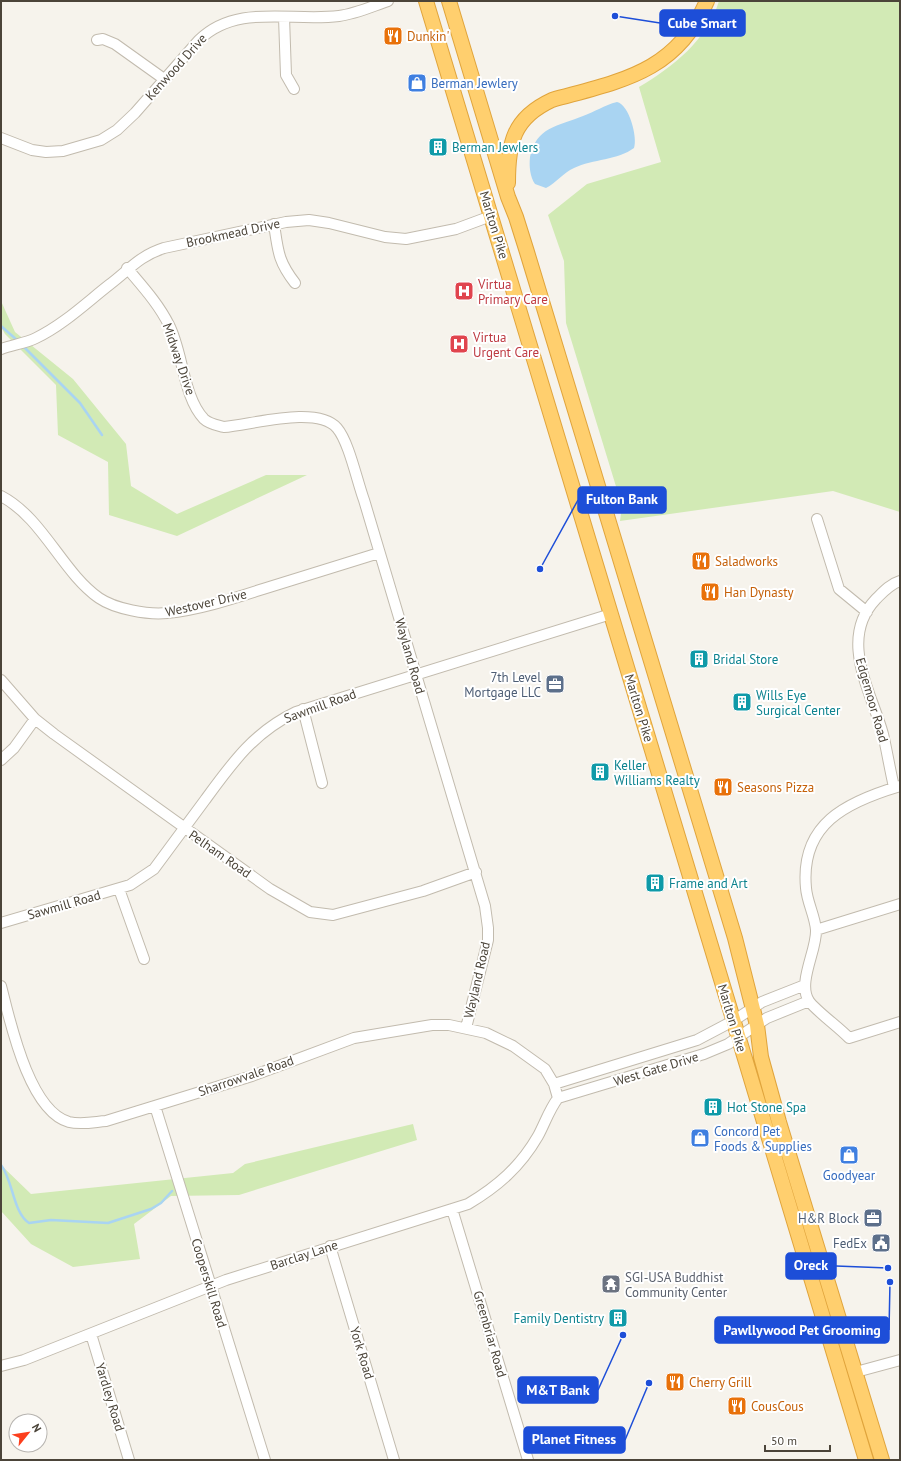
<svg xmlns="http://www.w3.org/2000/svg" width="901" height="1461" font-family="'PT Sans',sans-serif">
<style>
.green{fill:#d2eab5}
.water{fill:#a9d4f2}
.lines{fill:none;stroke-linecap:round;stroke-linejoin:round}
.stream{stroke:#a9d4f2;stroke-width:2.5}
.minor-casing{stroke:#c2bbae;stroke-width:12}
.highway-casing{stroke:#e0a43c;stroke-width:16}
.minor{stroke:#fff;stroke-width:10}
.highway{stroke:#ffcf6e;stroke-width:14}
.labels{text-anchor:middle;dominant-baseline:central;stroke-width:4;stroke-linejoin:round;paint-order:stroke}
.food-label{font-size:13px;fill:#c56008;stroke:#fff;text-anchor:start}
.street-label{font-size:13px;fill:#4b4439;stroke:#fff}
.shop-label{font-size:13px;fill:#366cbe;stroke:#fff;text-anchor:start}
.culture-label{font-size:13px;fill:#0d838f;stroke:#fff;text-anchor:start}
.health-label{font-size:13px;fill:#be3a42;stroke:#fff;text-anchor:start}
.service-label{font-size:13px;fill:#4e5e75;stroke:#fff;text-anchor:end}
.worship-label{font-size:13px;fill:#5b616d;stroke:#fff;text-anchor:start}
.leader{fill:none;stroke:#1d4ed8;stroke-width:1.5}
.callout-dot{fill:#1d4ed8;stroke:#fff;stroke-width:1.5}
.callout{fill:#1d4ed8;stroke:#1d4ed8;stroke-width:1.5}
.callout-label{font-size:14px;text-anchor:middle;font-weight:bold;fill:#fff}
</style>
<rect width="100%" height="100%" fill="#f6f3ec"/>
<path class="green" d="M719 1H900V512L833 491 620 521 622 506 566 323 564 261 548 215 587 184 661 162 639 87C673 67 707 40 719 1Z
M1 301 15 332 73 379 126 444 131 486 177 514 266 475H307L177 536 109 515 108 462 58 435 56 385 5 334 1 327Z
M413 1124 417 1140 239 1195 171 1196 134 1224 140 1259 73 1267 31 1244 1 1211V1165L31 1194 233 1173 245 1164Z"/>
<path class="water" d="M617 102C629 104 638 138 634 148 618 160 593 159 574 168 563 173 556 183 546 188L535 184C530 177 529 166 530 157 536 127 558 126 583 116 595 112 604 105 617 102Z"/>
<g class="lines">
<path class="stream" d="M1 326 18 341
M23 346 80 403 102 435
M1 1165C13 1180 13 1213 29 1223L51 1220 108 1223 151 1209 161 1203 172 1191"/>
<g class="minor-casing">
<path id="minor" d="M284 17 286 75 294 89
M97 40 103 39 115 44 164 79
M1 138 32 150 46 152 63 151 101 140 117 130 135 113 199 40C237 3 291 22 339 16 355 14 373 6 388 1
M274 224C278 251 278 261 295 283
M127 268C142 286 158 303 169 325 183 352 183 397 204 419 209 424 217 425 224 427 251 425 317 405 337 428 349 442 357 481 364 500L485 906 488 928V940L466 1028
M1 349C12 345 26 343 36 338 63 325 86 303 109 285 129 270 139 256 164 248L286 222 309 220 329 223 385 237 406 239 456 229 491 216
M1 496C43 518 62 572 99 598 115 609 148 615 167 613 199 610 232 599 263 589 302 577 341 565 379 553
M817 519 839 589 867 612
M1 680 35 719 54 734 270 889 310 912 333 915 423 891 476 872
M303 709 322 783
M1 760 14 748 35 719
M900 786C846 802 800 824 806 888 807 902 815 916 816 930 817 950 797 983 809 1001 816 1011 840 1028 849 1038L900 1022
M894 787C890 770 887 751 883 734 871 691 838 639 876 599 883 592 890 584 900 581
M119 889 144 959
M1 923 130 885 154 869C171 846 188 823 205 800 232 763 254 732 296 712L611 614
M816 930 900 904
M1 986C10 1021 29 1111 69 1122 81 1125 94 1122 106 1121L252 1076 354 1038 432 1025H449L486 1033 513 1046 545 1069 554 1084 558 1098C549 1110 545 1123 538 1136 520 1167 498 1186 468 1204L226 1280 24 1360 1 1366
M554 1084 697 1040 733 1021 762 1002 805 985
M558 1098 704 1054 728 1044 767 1018 809 1001
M155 1106 265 1460
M452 1209 528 1460
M330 1246 394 1460
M91 1334 129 1460
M856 1372 900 1360"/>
</g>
<g class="highway-casing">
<path id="highway" d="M426 1 866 1460
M449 1 508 197 516 217 527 252 735 938 757 1025 761 1057 779 1122 882 1460
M508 183C508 143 513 118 552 100 620 81 676 73 707 1"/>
</g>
<use href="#minor" class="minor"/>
<use href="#highway" class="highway"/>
</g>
<defs>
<g id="restaurant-square" transform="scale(1)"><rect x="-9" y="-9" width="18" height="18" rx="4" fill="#e8710a" stroke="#fff"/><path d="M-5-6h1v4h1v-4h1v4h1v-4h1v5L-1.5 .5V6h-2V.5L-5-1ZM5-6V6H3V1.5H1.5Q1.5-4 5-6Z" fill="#fff"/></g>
<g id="shop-square" transform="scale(1)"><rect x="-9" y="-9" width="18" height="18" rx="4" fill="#3f7fe0" stroke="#fff"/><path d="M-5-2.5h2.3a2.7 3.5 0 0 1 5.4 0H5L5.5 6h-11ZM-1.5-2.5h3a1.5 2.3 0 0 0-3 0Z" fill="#fff"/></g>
<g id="building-square" transform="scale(1)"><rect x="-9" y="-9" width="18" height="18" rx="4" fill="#0f9aa8" stroke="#fff"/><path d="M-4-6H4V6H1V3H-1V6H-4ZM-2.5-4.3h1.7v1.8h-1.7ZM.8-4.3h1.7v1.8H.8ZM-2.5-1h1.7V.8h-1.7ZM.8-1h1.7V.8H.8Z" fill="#fff"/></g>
<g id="hospital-square" transform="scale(1)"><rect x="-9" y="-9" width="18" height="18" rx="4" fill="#e0444e" stroke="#fff"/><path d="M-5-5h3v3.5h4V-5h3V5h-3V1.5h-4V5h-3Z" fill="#fff"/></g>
<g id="office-square" transform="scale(1)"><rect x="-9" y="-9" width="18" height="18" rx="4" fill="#5c6f8a" stroke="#fff"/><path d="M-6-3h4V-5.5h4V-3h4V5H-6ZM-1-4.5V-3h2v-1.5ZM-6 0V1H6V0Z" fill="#fff"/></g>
<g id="civic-square" transform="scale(1)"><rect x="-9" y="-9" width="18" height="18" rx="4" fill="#5c6f8a" stroke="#fff"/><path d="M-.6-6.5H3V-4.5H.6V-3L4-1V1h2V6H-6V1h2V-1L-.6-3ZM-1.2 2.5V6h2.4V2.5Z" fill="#fff"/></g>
<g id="temple-square" transform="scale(1)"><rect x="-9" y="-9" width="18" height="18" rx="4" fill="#6b7280" stroke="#fff"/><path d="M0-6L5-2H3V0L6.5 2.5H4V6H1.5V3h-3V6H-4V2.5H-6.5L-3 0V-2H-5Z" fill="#fff"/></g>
</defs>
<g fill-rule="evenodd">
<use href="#restaurant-square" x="393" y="36"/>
<use href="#shop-square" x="417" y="83"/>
<use href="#building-square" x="438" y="147"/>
<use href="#hospital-square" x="464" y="291"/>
<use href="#hospital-square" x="459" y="344"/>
<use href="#restaurant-square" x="701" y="561"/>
<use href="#restaurant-square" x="710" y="592"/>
<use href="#building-square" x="699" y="659"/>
<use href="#office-square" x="555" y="684"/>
<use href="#building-square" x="742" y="702"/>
<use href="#building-square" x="600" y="772"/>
<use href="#restaurant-square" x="723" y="787"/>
<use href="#building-square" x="655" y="883"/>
<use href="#building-square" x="713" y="1107"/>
<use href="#shop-square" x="700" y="1138"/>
<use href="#shop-square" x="849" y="1155"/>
<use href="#office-square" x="873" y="1218"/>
<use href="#civic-square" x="881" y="1243"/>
<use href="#temple-square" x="611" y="1284"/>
<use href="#building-square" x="618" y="1318"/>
<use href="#restaurant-square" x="675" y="1382"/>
<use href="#restaurant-square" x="737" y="1406"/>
</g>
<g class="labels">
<g class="food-label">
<text x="407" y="36">Dunkin'</text>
<text x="715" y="561">Saladworks</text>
<text x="724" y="592">Han Dynasty</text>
<text x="737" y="787">Seasons Pizza</text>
<text x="689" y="1382">Cherry Grill</text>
<text x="751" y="1406">CousCous</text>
</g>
<g class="street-label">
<text transform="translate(176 67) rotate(-48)">Kenwood Drive</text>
<text transform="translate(494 225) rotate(73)">Marlton Pike</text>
<text transform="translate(233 233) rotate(-12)">Brookmead Drive</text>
<text transform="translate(179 359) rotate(71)">Midway Drive</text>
<text transform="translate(206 603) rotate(-13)">Westover Drive</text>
<text transform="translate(410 656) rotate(74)">Wayland Road</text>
<text transform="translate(872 700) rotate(74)">Edgemoor Road</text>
<text transform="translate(320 706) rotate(-20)">Sawmill Road</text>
<text transform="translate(639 708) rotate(73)">Marlton Pike</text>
<text transform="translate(220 854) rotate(35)">Pelham Road</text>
<text transform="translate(64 905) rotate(-16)">Sawmill Road</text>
<text transform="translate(477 980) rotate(-77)">Wayland Road</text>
<text transform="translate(732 1018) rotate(73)">Marlton Pike</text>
<text transform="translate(656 1069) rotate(-17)">West Gate Drive</text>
<text transform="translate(246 1076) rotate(-19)">Sharrowvale Road</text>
<text transform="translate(304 1255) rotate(-18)">Barclay Lane</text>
<text transform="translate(209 1283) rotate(73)">Cooperskill Road</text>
<text transform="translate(490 1334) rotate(74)">Greenbriar Road</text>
<text transform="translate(362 1353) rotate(73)">York Road</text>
<text transform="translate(110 1397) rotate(73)">Yardley Road</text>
</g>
<g class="shop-label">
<text x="431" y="83">Berman Jewlery</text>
<text x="714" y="1131">Concord Pet<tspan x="714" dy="15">Foods &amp; Supplies</tspan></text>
<text x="849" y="1175" text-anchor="middle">Goodyear</text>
</g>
<g class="culture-label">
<text x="452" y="147">Berman Jewlers</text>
<text x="713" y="659">Bridal Store</text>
<text x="756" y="695">Wills Eye<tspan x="756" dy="15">Surgical Center</tspan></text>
<text x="614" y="765">Keller<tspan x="614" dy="15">Williams Realty</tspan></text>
<text x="669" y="883">Frame and Art</text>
<text x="727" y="1107">Hot Stone Spa</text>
<text x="604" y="1318" text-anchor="end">Family Dentistry</text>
</g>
<g class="health-label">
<text x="478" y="284">Virtua<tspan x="478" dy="15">Primary Care</tspan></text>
<text x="473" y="337">Virtua<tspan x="473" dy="15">Urgent Care</tspan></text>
</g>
<g class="service-label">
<text x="541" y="677">7th Level<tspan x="541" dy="15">Mortgage LLC</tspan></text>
<text x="859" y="1218">H&amp;R Block</text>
<text x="867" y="1243">FedEx</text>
</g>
<g class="worship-label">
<text x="625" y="1277">SGI-USA Buddhist<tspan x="625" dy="15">Community Center</tspan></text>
</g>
</g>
<path class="leader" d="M615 16L660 23M540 569L578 500M888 1268L836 1266M890 1282L889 1330M623 1335L598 1390M649 1383L625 1440"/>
<g class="callout-dot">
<circle cx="615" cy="16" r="4"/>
<circle cx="540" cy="569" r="4"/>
<circle cx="888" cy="1268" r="4"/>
<circle cx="890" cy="1282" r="4"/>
<circle cx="623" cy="1335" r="4"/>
<circle cx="649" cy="1383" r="4"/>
</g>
<g class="callout">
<rect x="660" y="10" width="85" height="26" rx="4"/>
<rect x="578" y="487" width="88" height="26" rx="4"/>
<rect x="786" y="1253" width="50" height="26" rx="4"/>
<rect x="715" y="1317" width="174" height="26" rx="4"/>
<rect x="518" y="1377" width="80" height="26" rx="4"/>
<rect x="524" y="1427" width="101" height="26" rx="4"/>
</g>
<g class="callout-label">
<text x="702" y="28">Cube Smart</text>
<text x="622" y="504">Fulton Bank</text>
<text x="811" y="1270">Oreck</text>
<text x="802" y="1335">Pawllywood Pet Grooming</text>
<text x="558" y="1395">M&amp;T Bank</text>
<text x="574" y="1444">Planet Fitness</text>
</g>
<rect width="901" height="1461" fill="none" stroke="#4b4439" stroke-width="4"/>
<g transform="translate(28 1433) rotate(60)"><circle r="19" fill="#ffffff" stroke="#b7b4b0"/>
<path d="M0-3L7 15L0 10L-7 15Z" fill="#fc3f1d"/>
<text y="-6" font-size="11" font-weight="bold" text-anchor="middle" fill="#4b4439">N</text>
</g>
<path d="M765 1445v6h65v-6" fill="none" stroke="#4b4439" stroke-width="2"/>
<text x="771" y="1445" font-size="12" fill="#4b4439" stroke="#ffffff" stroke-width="3" paint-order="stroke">50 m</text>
</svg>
